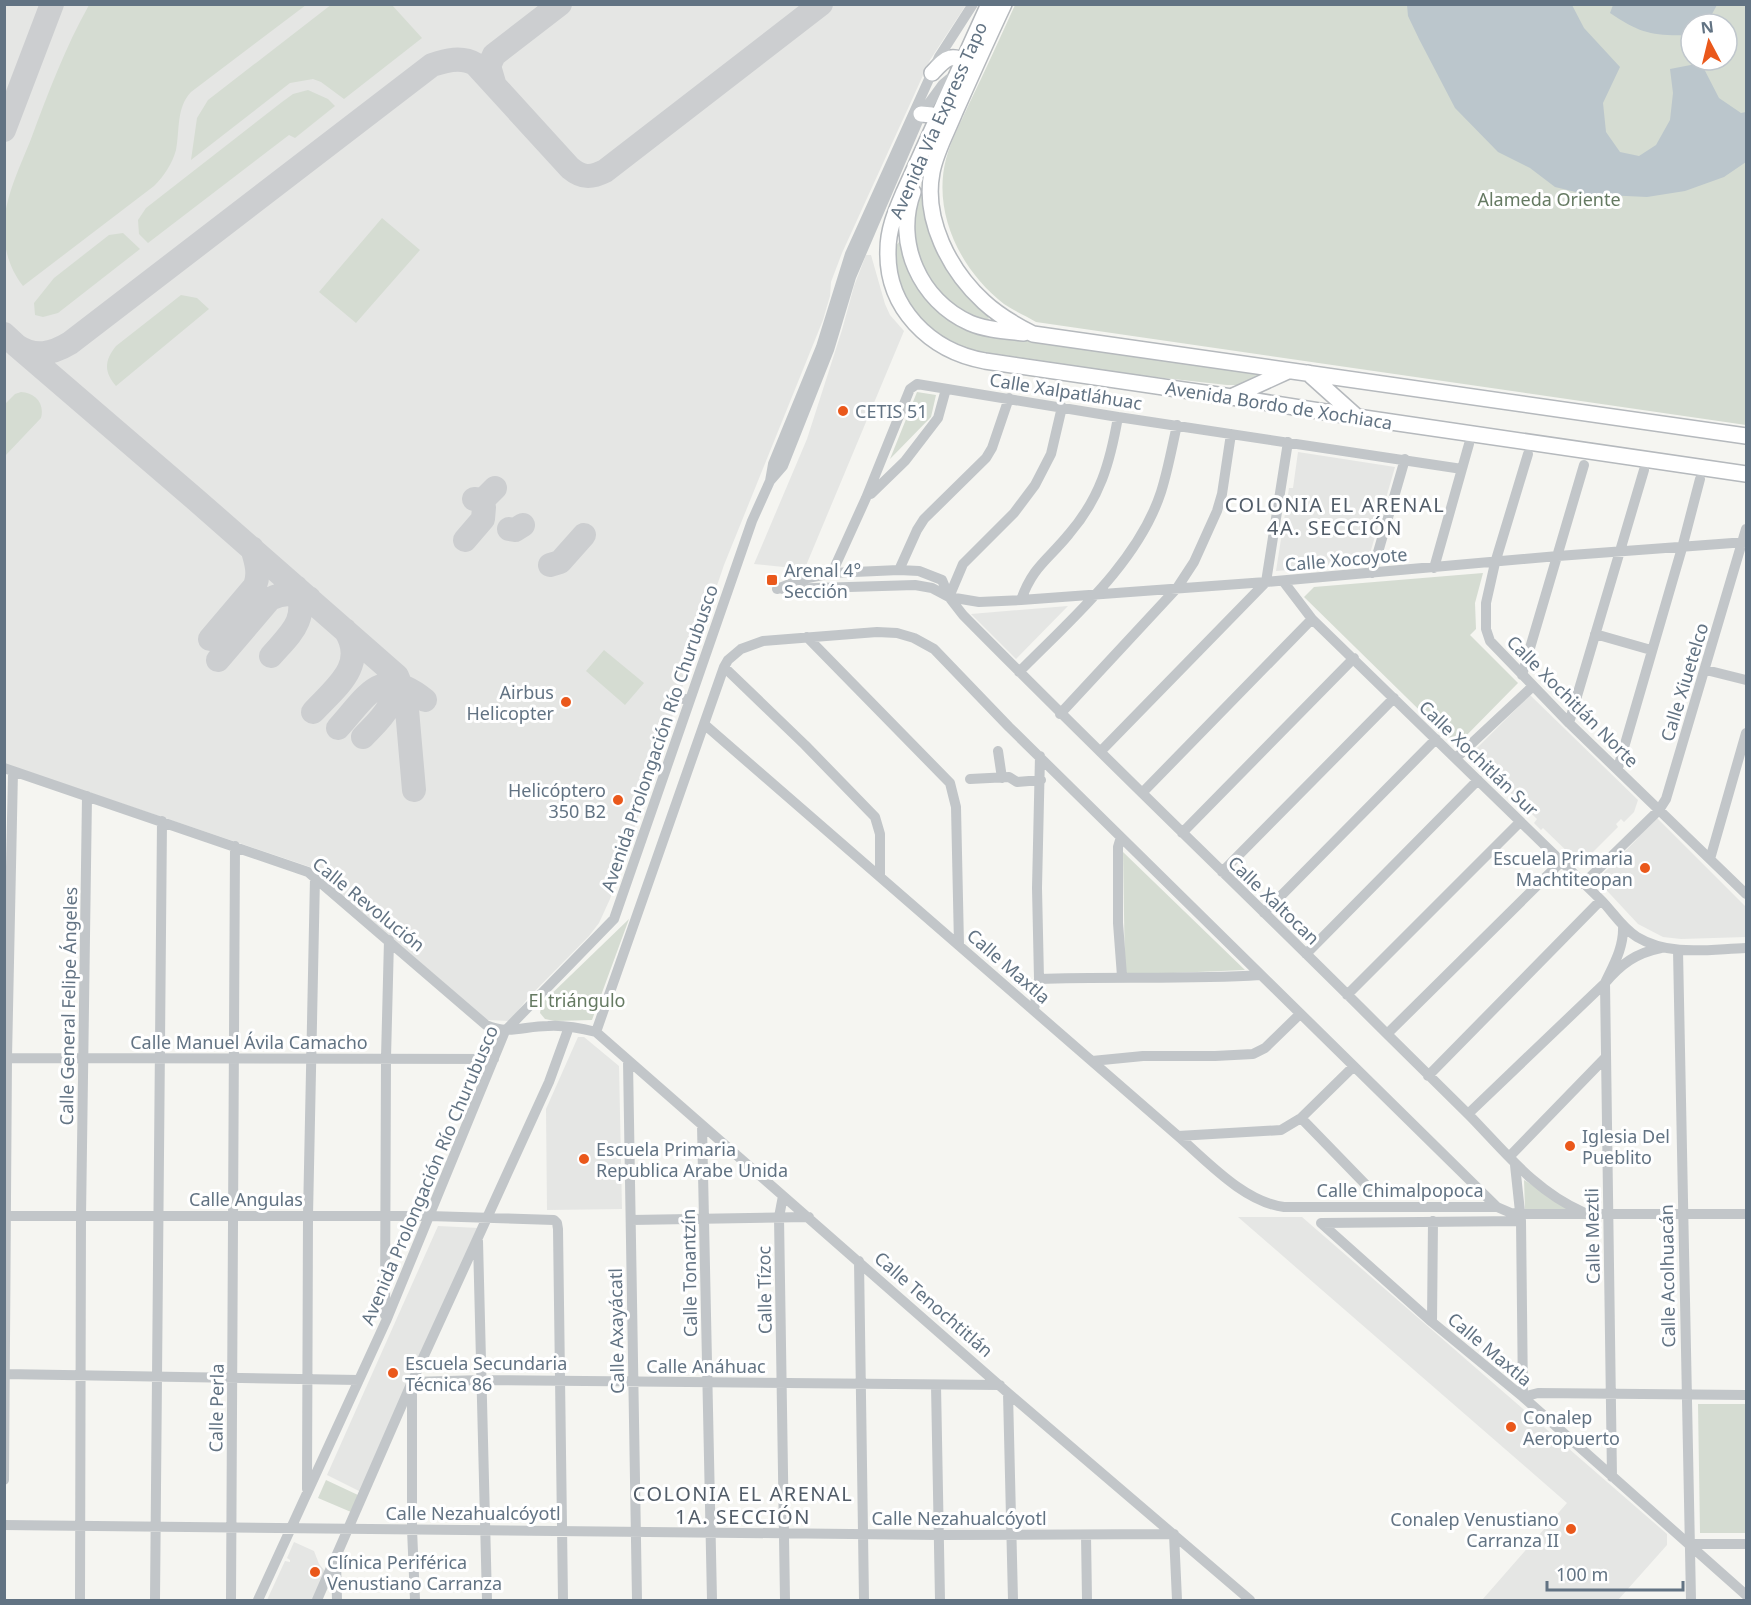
<svg xmlns="http://www.w3.org/2000/svg" width="1751" height="1605" font-family="'Noto Sans',sans-serif">
<style>
.built{fill:#e5e6e4}
.green{fill:#d5dcd2;fill-rule:evenodd}
.water{fill:#bbc6cc}
.lines{fill:none;stroke-linecap:round;stroke-linejoin:round}
.taxiway{stroke:#ccced0;stroke-width:24}
.primary-casing{stroke:#b5b9bd;stroke-width:18}
.minor{stroke:#c2c6c9;stroke-width:10}
.primary{stroke:#fff;stroke-width:15}
.poi-dot{fill:#ea581b;stroke:#fff;stroke-width:2}
.labels{text-anchor:middle;dominant-baseline:central;stroke-width:6;stroke-linejoin:round;paint-order:stroke}
.street-label{font-size:18px;fill:#627383;stroke:#fff}
.park-label{font-size:18px;fill:#657a62;stroke:#fff}
.poi-label{font-size:18px;fill:#627383;stroke:#fff;text-anchor:start}
.neighbourhood-label{font-size:20px;letter-spacing:1.5px;fill:#515c68;stroke:#fff}
</style>
<rect width="100%" height="100%" fill="#f5f5f1"/>
<path class="built" d="M5 5H966L930 60 842 253 831 282 830 296 823 320 724 565 610 899 599 923 589 936 528 998 510 1021 487 1020 310 867 5 764Z
M866 255H871L885 304 890 315 904 331 805 568H793L754 564 807 439 842 330 854 286Z
M1298 452 1395 467 1367 564 1276 571 1289 488H1293Z
M1068 606 1016 659 971 614Z
M1530 695 1638 800 1634 812 1624 822 1621 819 1616 824 1618 827 1585 860 1577 861 1543 828 1541 830 1534 823 1537 819 1471 754Z
M1655 816 1746 907V937L1681 939 1663 937 1638 924 1597 880 1636 840Z
M578 1037H584L619 1066 622 1209 547 1210 546 1109Z
M1238 1217H1302L1667 1534V1545L1618 1600H1482L1567 1503Z
M438 1226 479 1228 361 1492 327 1475Z
M294 1542 314 1551 319 1564 325 1571 314 1600H267L285 1561 290 1562V1560L287 1558Z"/>
<path class="green" d="M332 4 392 5 422 38 344 99 321 82 313 79 290 83 191 160 197 118 208 100Z
M89 5H306L191 92C176 108 180 130 176 150 172 164 164 176 154 186L23 286C9 268 4 249 4 227 5 196 20 167 31 139 48 93 65 48 89 5Z
M1015 5H1746V425L1036 322C1026 316 1014 311 1004 304 961 271 932 213 946 159 951 140 961 122 969 104 985 71 1000 38 1015 5ZM1691 24H1727V60H1691Z
M308 90 328 99 335 106 295 138 289 135 148 243 139 234 138 220 146 208 282 102 293 94Z
M920 189 923 191C930 247 947 277 988 316L989 320 988 321C951 314 922 280 914 244 913 239 910 232 910 226 911 215 916 201 918 190Z
M382 218 420 250 356 323 319 292Z
M123 233 140 249 58 313 43 317 35 315 34 303 54 278 109 235Z
M899 242 902 243 947 316 1262 372 1263 375 1238 385H1227L1137 375 962 349C932 337 903 303 897 271 895 263 895 254 895 247Z
M181 295 197 298 209 309 116 386C104 372 104 361 116 346Z
M21 392C35 393 45 403 41 418L5 456V404L15 394Z
M917 392 936 395 931 417 890 459Z
M1483 573 1475 603 1476 629 1470 635 1518 683 1456 746 1304 597 1314 587Z
M604 650 644 683 625 705 586 671Z
M1123 852 1245 970 1125 975Z
M629 919 592 1020 555 1021 545 1019 540 1013 542 1003Z
M1524 1180 1574 1210 1525 1209Z
M1698 1404H1746V1533H1700Z
M326 1480 358 1495 351 1512 318 1498Z"/>
<path class="water" d="M1407 5H1572L1584 28 1620 67 1603 103 1606 132 1620 152 1639 156 1656 145 1670 120 1673 93 1670 69 1701 63 1719 98 1741 113 1746 112V162L1724 177 1685 191 1647 197 1584 194 1555 187 1530 168 1498 152 1455 108 1419 39 1408 16Z
M1613 5V4L1717 5 1712 14 1701 24H1691L1690 35C1653 36 1641 34 1610 13Z"/>
<g class="lines">
<path class="taxiway" d="M494 83 489 66 494 55 560 4
M4 130 52 4
M4 334 17 346 195 499 397 676 406 698 414 790
M17 346C35 358 52 354 70 343L432 65C446 60 462 56 475 64L570 168C582 178 591 178 605 171L821 4
M474 499 483 500 495 488
M509 529 515 530 523 525
M465 540 483 519 484 507
M550 565 560 562 584 535
M210 639 255 586C260 573 256 561 252 548
M271 656C291 633 309 620 296 587
M218 660 270 599C283 592 295 593 309 598
M313 712C335 688 368 665 345 630
M338 728C367 696 381 664 425 700
M363 737C383 716 398 705 392 674"/>
<g class="primary-casing">
<path id="primary" d="M989 4 904 192C896 211 888 229 888 250 886 308 930 351 985 361L1225 396 1357 417 1746 474
M1004 4C987 40 971 76 955 112 947 132 936 151 932 172 923 219 949 270 984 302 998 315 1015 325 1033 334L1746 436
M932 73C948 56 950 53 973 65
M921 114 932 115 936 121
M913 192C894 242 920 301 970 323 986 330 1006 331 1024 333
M1308 373 1357 417
M1231 397 1288 371"/>
</g>
<path class="minor" d="M1528 454 1495 563 1486 603V629L1490 641 1569 723 1746 894
M770 481 783 466 829 350 851 277 921 114 943 84 949 79 958 77
M871 494 905 461 938 418 946 389
M1434 568 1469 444
M899 570 917 530 924 519 986 458 992 448 1009 398
M832 573 866 498 910 389 917 384 1118 417 1462 469
M1372 573 1405 459
M1283 581 1312 619 1601 900C1613 912 1622 928 1637 937 1670 957 1710 949 1746 948
M777 589 803 579 832 573 899 570 919 571 942 580 949 597 963 615C1102 756 1246 893 1386 1033 1414 1061 1442 1088 1470 1116 1505 1152 1536 1192 1583 1212
M783 589 915 585 932 588 949 597 979 602 1021 600 1266 582 1558 556 1746 542
M949 597 963 564 1014 513 1035 485 1051 454 1062 407
M1021 600C1033 566 1048 560 1069 534 1100 498 1110 463 1118 417
M1595 634 1651 650
M807 637 950 783 956 807 959 945
M724 667 805 745 875 817 880 834V876
M1706 670 1746 680
M1019 672C1070 620 1138 563 1161 492 1168 470 1172 447 1177 425
M1522 675 1584 465
M674 695 689 701
M1060 714 1177 588 1194 562 1217 511 1222 494 1231 434
M1569 723 1644 470
M704 724 1178 1136C1208 1162 1244 1202 1284 1207H1497L1511 1213 1520 1214H1746
M998 751 1002 778
M1101 751 1266 582 1288 442
M1456 758 1533 686
M4 768 308 872 486 1025C509 1035 524 1026 548 1026 564 1025 580 1028 596 1032L1008 1393 1250 1600
M1618 768 1682 548 1700 479
M970 779 1009 777 1017 782 1041 780
M1142 793 1312 619
M1182 833 1354 658
M1121 837 1118 847V923L1122 976
M1710 859 1746 733
M1222 872 1394 698
M1583 884 1659 810 1666 799 1746 529
M1264 913 1436 739
M1678 950 1691 1600
M1306 954 1478 780
M1039 979C1113 976 1186 980 1260 975
M1347 995 1520 822
M1034 1010 1039 979 1037 888 1040 756
M596 1032 724 667 728 660 741 649 763 641 877 632 897 633 914 638 934 649 1009 727 1497 1207
M1387 1034 1561 862
M4 1058 494 1059
M628 1061 637 1600
M1092 1061 1143 1056H1215L1253 1054 1265 1048 1300 1014
M1428 1076 1601 900
M1468 1114 1605 983C1621 964 1636 953 1661 948
M1301 1118 1368 1187
M702 1125 712 1600
M1178 1136 1281 1130 1301 1118 1353 1067
M1509 1157 1606 1057
M1515 1165 1521 1221 1523 1397 1538 1393 1746 1395
M783 1196 779 1217 785 1600
M4 1216H429L554 1220 557 1223 558 1229 563 1600
M631 1220 809 1217
M1321 1223 1432 1322 1523 1397 1746 1595
M1321 1223 1521 1221
M478 1241 487 1600
M859 1261 864 1600
M385 1315 386 1058 389 940
M1432 1322 1433 1221
M4 1374 359 1380
M936 1385 940 1600
M1008 1393 1013 1600
M1612 1477 1605 983C1614 964 1624 947 1623 926
M4 1480 7 1058 13 771
M307 1489 308 1216 315 877
M4 1525 939 1535 1174 1534
M1174 1534 1177 1600
M1086 1535 1087 1600
M1689 1544H1746
M336 1561 337 1600
M80 1600 81 1217 87 796
M155 1600 162 821
M231 1600 235 846
M258 1600 386 1321 505 1031 614 919 752 521 770 481 773 464 821 347 850 254 939 57 973 4
M317 1600 412 1382 549 1082 569 1027
M415 1600 412 1529V1382L483 1380 1000 1385"/>
<use href="#primary" class="primary"/>
</g>
<g class="poi-dot">
<circle cx="843" cy="411" r="6"/>
<rect x="766" y="574" width="12" height="12" rx="3"/>
<circle cx="566" cy="702" r="6"/>
<circle cx="618" cy="800" r="6"/>
<circle cx="1645" cy="868" r="6"/>
<circle cx="1570" cy="1146" r="6"/>
<circle cx="584" cy="1159" r="6"/>
<circle cx="393" cy="1373" r="6"/>
<circle cx="1511" cy="1427" r="6"/>
<circle cx="1571" cy="1529" r="6"/>
<circle cx="315" cy="1572" r="6"/>
</g>
<g class="labels">
<g class="street-label">
<text transform="translate(938 120) rotate(-66)">Avenida Vía Express Tapo</text>
<text transform="translate(1066 391) rotate(9)">Calle Xalpatláhuac</text>
<text transform="translate(1279 405) rotate(9)">Avenida Bordo de Xochiaca</text>
<text transform="translate(1346 559) rotate(-5)">Calle Xocoyote</text>
<text transform="translate(1684 682) rotate(-73)">Calle Xiuetelco</text>
<text transform="translate(1573 701) rotate(45)">Calle Xochitlán Norte</text>
<text transform="translate(659 738) rotate(-71)">Avenida Prolongación Río Churubusco</text>
<text transform="translate(1479 758) rotate(44)">Calle Xochitlán Sur</text>
<text transform="translate(1274 900) rotate(44)">Calle Xaltocan</text>
<text transform="translate(369 904) rotate(39)">Calle Revolución</text>
<text transform="translate(1009 966) rotate(41)">Calle Maxtla</text>
<text transform="translate(68 1006) rotate(-89)">Calle General Felipe Ángeles</text>
<text x="249" y="1042">Calle Manuel Ávila Camacho</text>
<text transform="translate(429 1175) rotate(-67)">Avenida Prolongación Río Churubusco</text>
<text x="1400" y="1190">Calle Chimalpopoca</text>
<text x="246" y="1199">Calle Angulas</text>
<text transform="translate(1592 1236) rotate(-91)">Calle Meztli</text>
<text transform="translate(689 1273) rotate(-91)">Calle Tonantzín</text>
<text transform="translate(1667 1276) rotate(-91)">Calle Acolhuacán</text>
<text transform="translate(764 1290) rotate(-91)">Calle Tízoc</text>
<text transform="translate(934 1304) rotate(41)">Calle Tenochtitlán</text>
<text transform="translate(616 1331) rotate(-91)">Calle Axayácatl</text>
<text transform="translate(1490 1349) rotate(40)">Calle Maxtla</text>
<text x="706" y="1366">Calle Anáhuac</text>
<text transform="translate(216 1408) rotate(-89)">Calle Perla</text>
<text x="473" y="1513">Calle Nezahualcóyotl</text>
<text x="959" y="1518">Calle Nezahualcóyotl</text>
</g>
<g class="park-label">
<text x="1549" y="199">Alameda Oriente</text>
<text x="577" y="1000">El triángulo</text>
</g>
<g class="poi-label">
<text x="855" y="411">CETIS 51</text>
<text x="784" y="570">Arenal 4°<tspan x="784" dy="21">Sección</tspan></text>
<text x="554" y="692" text-anchor="end">Airbus<tspan x="554" dy="21">Helicopter</tspan></text>
<text x="606" y="790" text-anchor="end">Helicóptero<tspan x="606" dy="21">350 B2</tspan></text>
<text x="1633" y="858" text-anchor="end">Escuela Primaria<tspan x="1633" dy="21">Machtiteopan</tspan></text>
<text x="1582" y="1136">Iglesia Del<tspan x="1582" dy="21">Pueblito</tspan></text>
<text x="596" y="1149">Escuela Primaria<tspan x="596" dy="21">Republica Arabe Unida</tspan></text>
<text x="405" y="1363">Escuela Secundaria<tspan x="405" dy="21">Técnica 86</tspan></text>
<text x="1523" y="1417">Conalep<tspan x="1523" dy="21">Aeropuerto</tspan></text>
<text x="1559" y="1519" text-anchor="end">Conalep Venustiano<tspan x="1559" dy="21">Carranza II</tspan></text>
<text x="327" y="1562">Clínica Periférica<tspan x="327" dy="21">Venustiano Carranza</tspan></text>
</g>
<g class="neighbourhood-label">
<text x="1335" y="504">COLONIA EL ARENAL<tspan x="1335" dy="23">4A. SECCIÓN</tspan></text>
<text x="743" y="1493">COLONIA EL ARENAL<tspan x="743" dy="23">1A. SECCIÓN</tspan></text>
</g>
</g>
<rect width="1751" height="1605" fill="none" stroke="#627383" stroke-width="12"/>
<g transform="translate(1709 42) rotate(353)"><circle r="28" fill="#ffffff" stroke="#c0c7cd" stroke-width="1.5"/>
<path d="M0-4.5L10 22L0 15L-10 22Z" fill="#ea581b"/>
<text y="-9" font-size="16" font-weight="bold" text-anchor="middle" fill="#627383">N</text>
</g>
<path d="M1547 1581v9h136v-9" fill="none" stroke="#627383" stroke-width="3"/>
<text x="1556" y="1581" font-size="18" fill="#627383" stroke="#ffffff" stroke-width="4.5" paint-order="stroke">100 m</text>
</svg>
